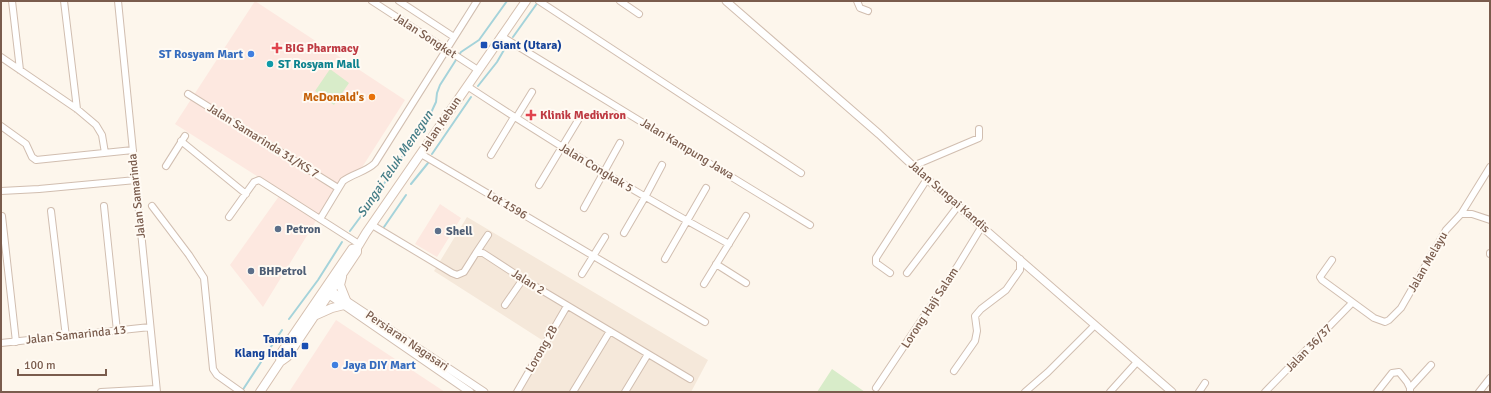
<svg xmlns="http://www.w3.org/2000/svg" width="1491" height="393" font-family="Signika,sans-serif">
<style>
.residential{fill:#f5e8da}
.commercial{fill:#fde8e0}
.green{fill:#d8ecc9}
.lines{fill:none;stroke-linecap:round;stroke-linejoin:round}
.stream{stroke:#a5d3da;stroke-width:2}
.minor-casing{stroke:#d1beb0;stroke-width:8}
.tertiary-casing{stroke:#d1beb0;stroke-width:9}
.secondary-casing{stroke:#d6c0b0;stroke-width:10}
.minor{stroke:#fff;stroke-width:6}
.tertiary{stroke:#fff;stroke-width:7}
.secondary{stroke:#fff;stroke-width:8}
.transit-dot{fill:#1a4fb4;stroke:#fffaf3;stroke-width:1.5}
.health-dot{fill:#e0444e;stroke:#fffaf3;stroke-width:1.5}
.shop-dot{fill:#3f7fe0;stroke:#fffaf3;stroke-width:1.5}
.culture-dot{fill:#0f9aa8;stroke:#fffaf3;stroke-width:1.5}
.food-dot{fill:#e8710a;stroke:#fffaf3;stroke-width:1.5}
.service-dot{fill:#5c6f8a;stroke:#fffaf3;stroke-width:1.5}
.labels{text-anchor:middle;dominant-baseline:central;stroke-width:4;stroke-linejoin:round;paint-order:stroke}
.street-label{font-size:12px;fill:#7a5c4d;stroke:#fffaf3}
.transit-label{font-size:12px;font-weight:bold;fill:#164399;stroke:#fffaf3;text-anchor:start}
.health-label{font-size:12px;font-weight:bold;fill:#be3a42;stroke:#fffaf3;text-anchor:start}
.shop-label{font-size:12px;font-weight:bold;fill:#366cbe;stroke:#fffaf3;text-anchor:end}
.culture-label{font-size:12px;font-weight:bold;fill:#0d838f;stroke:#fffaf3;text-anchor:start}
.food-label{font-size:12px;font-weight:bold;fill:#c56008;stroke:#fffaf3;text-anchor:end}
.service-label{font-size:12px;font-weight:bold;fill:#4e5e75;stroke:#fffaf3;text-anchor:start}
.water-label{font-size:13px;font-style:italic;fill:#437c86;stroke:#fffaf3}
</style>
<rect width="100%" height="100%" fill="#fdf6ec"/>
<path class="residential" d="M467 217 708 360 691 392H513L542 340 434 271Z"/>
<path class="commercial" d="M255 1 405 100 361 169 343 177 263 307 230 265 282 192 175 124Z
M440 204 461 218 437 257 415 244Z
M336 320 445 392H289Z"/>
<path class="green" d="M330 69 349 83 334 105 315 91Z
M832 369 865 392H817Z"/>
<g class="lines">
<path class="stream" d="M513 37 538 2
M478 86 497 62 508 43
M432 154 471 97
M411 184 428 163
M384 227 406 195
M350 231 373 200 429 117 436 102 437 93 440 85 461 52 479 40 507 1
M289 319 318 280 342 242
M242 391 282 330"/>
<g class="minor-casing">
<path id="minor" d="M12 1 20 70
M64 1 77 109
M118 1 157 392
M372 1 478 70
M399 1 454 37
M539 1 801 173
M620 1 639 14
M857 1 860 8 868 11
M501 36 810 225
M1 57 77 109 96 125 102 135 105 153
M467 86C552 142 639 195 729 244
M188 94 338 188
M516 118 532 92
M1 126 26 144 32 157 36 160 133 150
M181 141 246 194
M421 154 705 322
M491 155 514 117
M166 166 185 136
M913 166 979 138V129
M539 185 580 117
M1 191 39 189 136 180
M104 206 117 331
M152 206 189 255 204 278 213 369 217 375 241 392
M584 208 620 143
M51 211 66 337
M1461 214H1472L1490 220
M2 216 16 342
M229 217 254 182 259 180 359 244
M320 219 343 181C354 173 366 172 375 163L477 1
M372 225 452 273 457 275 464 272 476 253H483L523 279 690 379
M624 233 645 197 662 165
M476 253 488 235
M1490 254V253
M665 259 706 188
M1332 260 1320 277 1322 280 1374 318 1385 322 1389 320 1401 308 1446 230 1461 214 1490 167
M716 264 746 283
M890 273 876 263V258L927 179
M907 273 958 206
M582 274 605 237
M704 284 746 216
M505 305 523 279
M1 343 150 327
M954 371 975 341 977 331 975 316 981 309 1006 290 1020 270V259
M876 388 957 267 982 226
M1410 391V388L1431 365
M101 392 156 389
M517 392 567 306
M573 392 610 331
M625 392 648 354
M1025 392 1048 372 1095 325
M1110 392 1137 362
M1199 392 1205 383
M1265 392 1352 303
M1377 392 1392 373 1399 372 1407 382 1410 388
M1479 392 1490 378"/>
</g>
<g class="tertiary-casing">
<path id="tertiary" d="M726 1 879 134 927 179 1172 392
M327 288 484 392
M325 292 470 392"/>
</g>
<g class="secondary-casing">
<path id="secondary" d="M342 277 340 285 346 300
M314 316 332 308 344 305
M280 362 281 353 352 249 357 248
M260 392 280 362 287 357 357 252V248L366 233 526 1"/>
</g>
<use href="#minor" class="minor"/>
<use href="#tertiary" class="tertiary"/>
<use href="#secondary" class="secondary"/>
</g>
<g class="transit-dot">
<rect x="480" y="41" width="8" height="8" rx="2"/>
<rect x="301" y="342" width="8" height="8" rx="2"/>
</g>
<g class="health-dot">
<path d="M275 42h4v4h4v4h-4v4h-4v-4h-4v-4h4z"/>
<path d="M529 109h4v4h4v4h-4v4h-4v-4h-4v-4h4z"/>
</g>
<g class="shop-dot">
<circle cx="251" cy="54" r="4"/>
<circle cx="335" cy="365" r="4"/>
</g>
<circle class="culture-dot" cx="270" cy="64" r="4"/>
<circle class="food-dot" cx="372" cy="97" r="4"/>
<g class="service-dot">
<circle cx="278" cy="229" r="4"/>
<circle cx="438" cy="231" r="4"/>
<circle cx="251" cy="271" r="4"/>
</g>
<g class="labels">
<g class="street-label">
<text transform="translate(425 36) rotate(33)">Jalan Songket</text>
<text transform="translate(441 124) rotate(-56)">Jalan Kebun</text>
<text transform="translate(263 141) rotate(32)">Jalan Samarinda 31/KS 7</text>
<text transform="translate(687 149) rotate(31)">Jalan Kampung Jawa</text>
<text transform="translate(596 168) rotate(31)">Jalan Congkak 5</text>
<text transform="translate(137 196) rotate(-96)">Jalan Samarinda</text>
<text transform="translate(949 197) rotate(41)">Jalan Sungai Kandis</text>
<text transform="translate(507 205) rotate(31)">Lot 1596</text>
<text transform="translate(1428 262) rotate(-60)">Jalan Melayu</text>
<text transform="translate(528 282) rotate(32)">Jalan 2</text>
<text transform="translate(930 308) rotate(-57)">Lorong Haji Salam</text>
<text transform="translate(76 335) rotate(-6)">Jalan Samarinda 13</text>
<text transform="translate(407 341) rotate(34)">Persiaran Nagasari</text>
<text transform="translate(1309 348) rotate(-46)">Jalan 36/37</text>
<text transform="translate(542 349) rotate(-60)">Lorong 2B</text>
</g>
<g class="transit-label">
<text x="492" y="45">Giant (Utara)</text>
<text x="297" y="339" text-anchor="end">Taman<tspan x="297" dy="14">Klang Indah</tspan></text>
</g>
<g class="health-label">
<text x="285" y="48">BIG Pharmacy</text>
<text x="540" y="115">Klinik Mediviron</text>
</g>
<g class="shop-label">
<text x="243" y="54">ST Rosyam Mart</text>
<text x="343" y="365" text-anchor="start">Jaya DIY Mart</text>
</g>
<g class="culture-label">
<text x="278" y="64">ST Rosyam Mall</text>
</g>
<g class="food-label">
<text x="364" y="97">McDonald's</text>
</g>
<g class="service-label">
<text x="286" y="229">Petron</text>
<text x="446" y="231">Shell</text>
<text x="259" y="271">BHPetrol</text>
</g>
<g class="water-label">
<text transform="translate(395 164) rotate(-56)">Sungai Teluk Menegun</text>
</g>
</g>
<rect width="1491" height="393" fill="none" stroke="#7a5c4d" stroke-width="4"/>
<path d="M18 369v6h88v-6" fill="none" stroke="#7a5c4d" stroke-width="2"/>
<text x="24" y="369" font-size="12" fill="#7a5c4d" stroke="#fffaf3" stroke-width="3" paint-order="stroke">100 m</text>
</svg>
